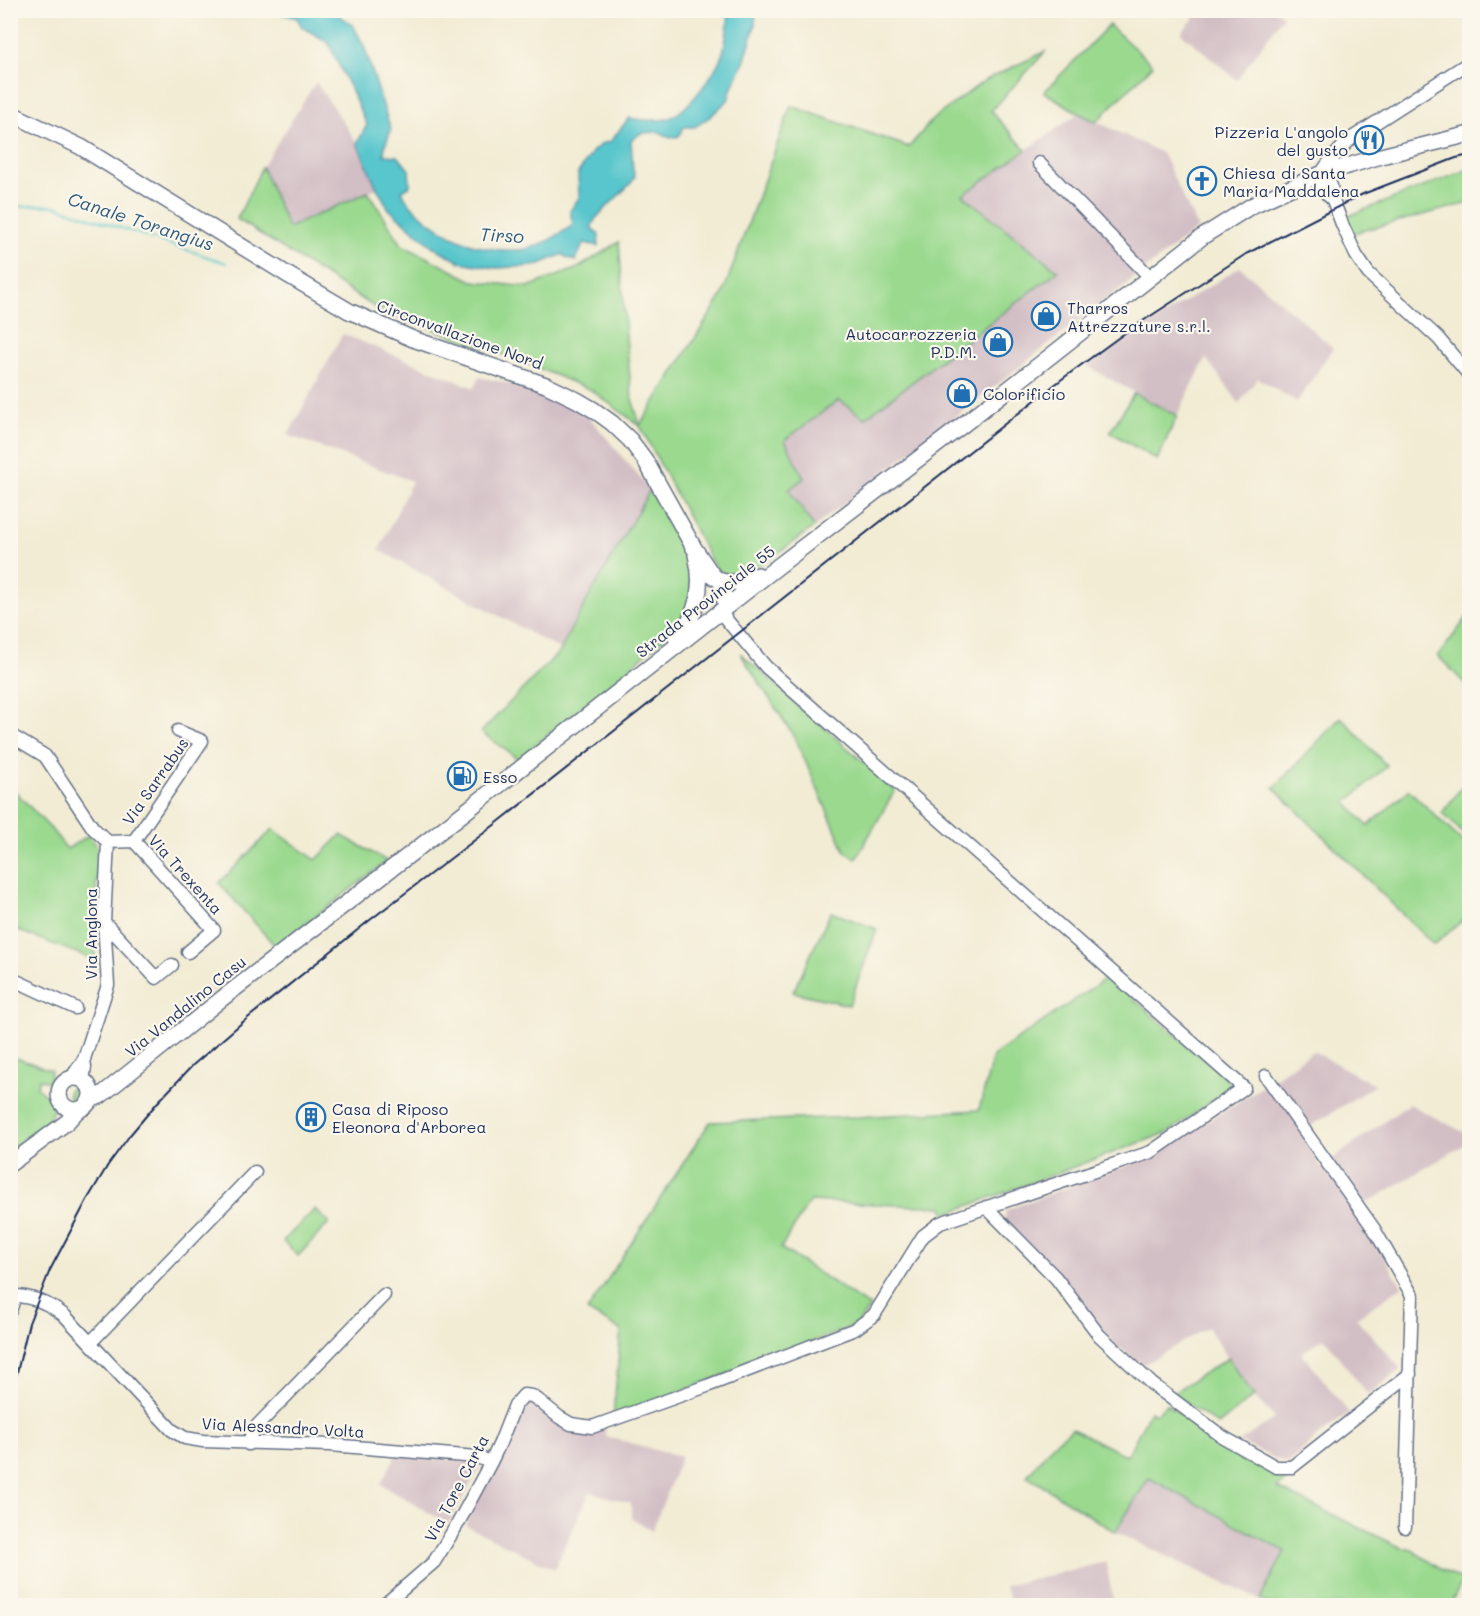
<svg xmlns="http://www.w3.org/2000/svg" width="1480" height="1616" font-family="Mali,sans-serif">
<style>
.industrial{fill:#d2bec5}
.green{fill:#9ad98e;stroke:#5a8476;stroke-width:1.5}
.water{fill:#58c6cc;stroke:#3a7a95;stroke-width:1.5}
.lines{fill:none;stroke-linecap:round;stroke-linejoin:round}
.stream{stroke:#58c6cc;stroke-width:2}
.minor-casing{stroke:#667187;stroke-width:15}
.major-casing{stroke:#667187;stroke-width:18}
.minor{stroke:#fff;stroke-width:12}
.major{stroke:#fff;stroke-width:15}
.rail{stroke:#1b2f5e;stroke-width:2}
.labels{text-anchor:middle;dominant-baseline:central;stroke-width:4.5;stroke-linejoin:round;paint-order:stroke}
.poi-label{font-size:16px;fill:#1b2f5e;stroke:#fbf7ec;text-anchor:start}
.street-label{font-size:16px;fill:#1b2f5e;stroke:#fbf7ec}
.water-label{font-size:18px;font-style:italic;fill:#2d5c7f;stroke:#fbf7ec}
</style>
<rect width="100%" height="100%" fill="#fbf7ec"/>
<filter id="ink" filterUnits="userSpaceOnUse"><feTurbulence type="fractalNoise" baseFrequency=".0167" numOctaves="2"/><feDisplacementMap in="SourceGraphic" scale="12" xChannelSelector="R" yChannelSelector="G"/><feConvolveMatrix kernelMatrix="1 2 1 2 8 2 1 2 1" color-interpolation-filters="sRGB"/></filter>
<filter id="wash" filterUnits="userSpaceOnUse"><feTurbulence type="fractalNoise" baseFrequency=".008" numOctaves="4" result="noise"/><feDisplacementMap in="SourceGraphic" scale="24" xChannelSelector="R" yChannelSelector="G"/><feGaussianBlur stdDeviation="1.35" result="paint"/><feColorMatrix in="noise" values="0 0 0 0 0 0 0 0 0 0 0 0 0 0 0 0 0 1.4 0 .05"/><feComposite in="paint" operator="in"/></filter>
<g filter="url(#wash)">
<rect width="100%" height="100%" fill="#f2ecd4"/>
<path class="industrial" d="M1200 11H1277L1283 16 1237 80 1181 33Z
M316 82 357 143 377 188 288 228 262 167Z
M1079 113 1162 153 1198 228 814 527 789 490 785 440 839 400 1058 271 962 195Z
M1240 267 1333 348 1297 402 1258 378 1239 403 1206 358 1177 416 1087 366 1175 308Z
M343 334 474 388 479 377 536 389 583 410 650 490 571 629 561 650 379 550 412 481 288 435Z
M1313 1051 1375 1085 1300 1133 1321 1167 1409 1104 1469 1135V1142L1355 1210 1402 1286 1356 1318 1401 1369 1368 1395 1324 1338 1302 1353 1349 1413 1319 1435 1288 1464 1239 1442 1275 1418 1249 1391 1208 1327 1143 1365 1114 1344 1077 1297 1004 1224 1006 1210 1153 1156 1268 1083Z
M526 1399 583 1430 606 1429 605 1436 681 1457 652 1531 631 1518V1503L590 1492 554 1569 465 1525 517 1409Z
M396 1455 478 1462 479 1469 448 1524 381 1484Z
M1148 1478 1285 1552 1260 1600 1115 1532Z
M1106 1562 1114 1605H1013L1004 1586Z"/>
<path class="green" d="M1109 25 1153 65 1096 122 1079 113 1044 92Z
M1046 51 991 111 1026 150 963 195 1058 271 865 418 839 400 785 440 804 478 789 490 814 527C797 539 747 579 729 576 718 574 714 565 709 557L640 426 591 390 523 362 376 308 237 219 262 167 288 228 368 192 402 245 473 281 528 287 578 268 619 242 626 336 632 399 640 425 722 296 791 106 909 147 933 119 984 81Z
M1469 169V203L1354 233 1343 218Z
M1134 393 1177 416 1157 460 1110 432Z
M650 490 693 562V587L688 612 673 630 625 672 518 759 481 732 561 650 571 629Z
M1469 615V688L1438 656Z
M740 653 895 790 856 859 845 851 795 738Z
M1341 717 1387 766 1346 803 1368 826 1409 790 1469 848V915L1434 945 1274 788Z
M11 787 51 829 67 849 89 835 98 848 100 863 96 886 95 960 11 928Z
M1462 787 1469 794V839L1442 813Z
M273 829 316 860 341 835 387 861 276 947 219 883Z
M831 912 877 929 849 1005 793 992Z
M1108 977 1226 1078 1230 1088 1169 1132 946 1214 943 1207 810 1201 781 1248 870 1307 857 1325 613 1417 621 1330 587 1311 710 1122 857 1117 979 1110 993 1056Z
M11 1056 51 1070 49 1082 39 1079 37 1087C47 1098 59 1104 49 1119L11 1149Z
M68 1094a7 7 0 1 1 14 0a7 7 0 1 1-14 0Z
M315 1209 329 1223 298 1256 283 1241Z
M1228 1358 1254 1396 1218 1425 1172 1393Z
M1166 1404 1212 1434 1289 1477 1277 1488 1400 1547 1412 1550 1442 1570 1463 1580 1450 1605H1271L1260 1600 1285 1551 1149 1478 1115 1532 1027 1476 1053 1444 1072 1429 1127 1456 1150 1411 1156 1414Z"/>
<path class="water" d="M276 11H333L353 25 364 46 391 130 385 145 384 155 398 156 409 170 410 186 402 190C405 200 411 205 418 212 445 237 481 253 519 250 538 249 558 235 573 225L570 211 579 198 578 173 593 151 603 143 610 142 629 118C641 120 654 122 666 119 686 115 717 71 723 52 727 39 728 24 729 11H756L755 25 745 60 732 87 728 100 711 116 695 127H684L679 136 670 138 660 132 641 133 631 141 633 170 635 176 631 183 596 218 591 227 599 235 598 246 584 243 575 261 565 257 563 254 535 266 495 268 460 262 432 246 389 209 377 188 357 143 367 125 328 42 302 27 297 18 279 13Z"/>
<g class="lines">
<path class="stream" d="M10 209C26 205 40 205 55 206L226 263"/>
</g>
</g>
<g filter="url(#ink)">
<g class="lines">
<g class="minor-casing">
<path id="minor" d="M1039 163 1150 277
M1321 174 1327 177 1331 186 1333 200 1342 224 1356 255 1368 273 1438 338 1470 376
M1333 200C1328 195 1319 188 1319 180 1320 170 1344 145 1352 138L1470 62
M10 735 45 756 93 828 108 842
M134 841 214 930 188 952
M108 842 134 841 202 741 178 731
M104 922 156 978 172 965
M10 978 75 1008
M1266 1076 1374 1229 1412 1295 1405 1527
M70 1080 84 1059 108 985 104 922 108 842
M83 1081 85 1067 84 1059
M986 1207 1056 1278 1099 1335 1152 1384 1223 1437 1276 1467H1292L1410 1374
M10 1296C32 1295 49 1303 65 1316L172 1430 185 1438 203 1441 330 1445 477 1457 491 1462
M10 1311 15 1296
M91 1342 255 1172
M248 1444 254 1429 384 1295
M383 1606 434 1562 457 1525 491 1462 500 1443 515 1405 524 1395 532 1396 538 1400 559 1417 571 1424 592 1427 707 1386 855 1329 874 1315 923 1236 940 1223 1151 1152 1244 1088 766 667 720 612"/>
</g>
<g class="major-casing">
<path id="major" d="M10 113 81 147 288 275 349 311 413 339 546 385 577 400 594 410 612 423 630 440 645 460 694 548 713 576 721 581 726 607
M721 581C735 584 745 581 758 575
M676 638C698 616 704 585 696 555
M59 1094a16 16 0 1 1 32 0a16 16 0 1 1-32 0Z
M90 1100 100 1096 124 1077 224 997 456 819 781 564 964 424 1202 237 1251 206 1321 174 1381 156 1470 134
M10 1164 67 1122 78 1110"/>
</g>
<use href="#minor" class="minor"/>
<use href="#major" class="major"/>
<path class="rail" d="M10 1401 29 1323 50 1270 87 1200 108 1165 130 1135 157 1103 193 1065 244 1021 370 920 497 823 1062 379 1129 330 1246 254 1363 194 1456 158 1470 155"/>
</g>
</g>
<defs>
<g id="restaurant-ring" transform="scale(1.5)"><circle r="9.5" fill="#fbf7ec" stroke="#1f6fb2" stroke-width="1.5"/><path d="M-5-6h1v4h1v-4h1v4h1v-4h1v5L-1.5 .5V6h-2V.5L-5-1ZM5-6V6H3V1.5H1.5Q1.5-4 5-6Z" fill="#1f6fb2"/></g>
<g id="church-ring" transform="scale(1.5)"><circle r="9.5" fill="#fbf7ec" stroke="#1f6fb2" stroke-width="1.5"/><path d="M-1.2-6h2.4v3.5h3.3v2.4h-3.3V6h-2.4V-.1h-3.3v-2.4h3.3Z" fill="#1f6fb2"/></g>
<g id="shop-ring" transform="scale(1.5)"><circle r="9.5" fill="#fbf7ec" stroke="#1f6fb2" stroke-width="1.5"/><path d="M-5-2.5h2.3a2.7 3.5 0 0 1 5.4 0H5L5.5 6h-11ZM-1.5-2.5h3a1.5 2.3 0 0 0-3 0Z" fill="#1f6fb2"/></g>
<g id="fuel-ring" transform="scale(1.5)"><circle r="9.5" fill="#fbf7ec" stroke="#1f6fb2" stroke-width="1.5"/><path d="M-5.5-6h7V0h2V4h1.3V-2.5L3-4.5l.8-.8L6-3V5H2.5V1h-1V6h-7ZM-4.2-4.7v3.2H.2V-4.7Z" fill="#1f6fb2"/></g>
<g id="building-ring" transform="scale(1.5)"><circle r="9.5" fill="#fbf7ec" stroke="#1f6fb2" stroke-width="1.5"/><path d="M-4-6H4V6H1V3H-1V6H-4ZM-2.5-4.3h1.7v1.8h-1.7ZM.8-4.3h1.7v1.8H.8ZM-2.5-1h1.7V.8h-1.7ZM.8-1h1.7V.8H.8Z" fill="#1f6fb2"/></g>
</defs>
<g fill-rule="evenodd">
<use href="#restaurant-ring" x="1369" y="140"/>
<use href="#church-ring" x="1202" y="181"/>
<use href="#shop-ring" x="1046" y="316"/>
<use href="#shop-ring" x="998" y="342"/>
<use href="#shop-ring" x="962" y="393"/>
<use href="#fuel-ring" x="462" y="776"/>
<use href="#building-ring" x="311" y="1117"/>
</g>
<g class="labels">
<g class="poi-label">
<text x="1348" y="131" text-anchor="end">Pizzeria L'angolo<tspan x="1348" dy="18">del gusto</tspan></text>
<text x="1223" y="172">Chiesa di Santa<tspan x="1223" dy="18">Maria Maddalena</tspan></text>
<text x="1067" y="307">Tharros<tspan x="1067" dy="18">Attrezzature s.r.l.</tspan></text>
<text x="977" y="333" text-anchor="end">Autocarrozzeria<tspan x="977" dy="18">P.D.M.</tspan></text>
<text x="983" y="393">Colorificio</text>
<text x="483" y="776">Esso</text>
<text x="332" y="1108">Casa di Riposo<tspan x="332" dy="18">Eleonora d'Arborea</tspan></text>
</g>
<g class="street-label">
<text transform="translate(460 334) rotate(20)">Circonvallazione Nord</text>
<text transform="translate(705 601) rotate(-38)">Strada Provinciale 55</text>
<text transform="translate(155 781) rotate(-55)">Via Sarrabus</text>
<text transform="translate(186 874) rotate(48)">Via Trexenta</text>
<text transform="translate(90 934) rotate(-90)">Via Anglona</text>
<text transform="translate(185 1006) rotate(-39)">Via Vandalino Casu</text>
<text transform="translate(283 1427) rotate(3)">Via Alessandro Volta</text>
<text transform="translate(456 1488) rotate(-62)">Via Tore Carta</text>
</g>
<g class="water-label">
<text transform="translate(141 221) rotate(18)">Canale Torangius</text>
<text transform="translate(502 235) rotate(3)">Tirso</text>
</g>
</g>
<rect width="1480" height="1616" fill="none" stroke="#fbf7ec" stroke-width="36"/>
</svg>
